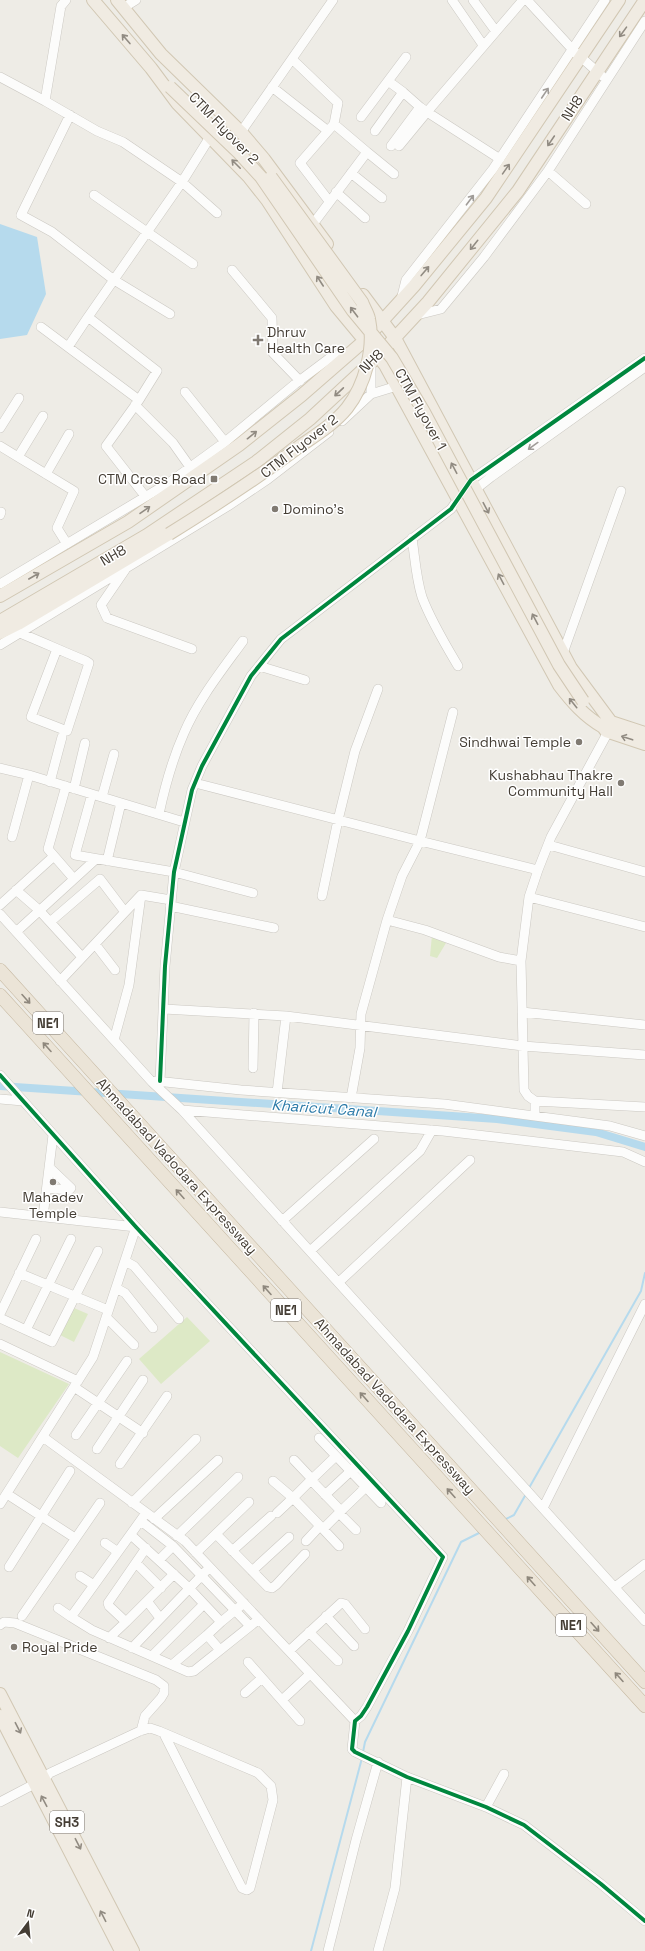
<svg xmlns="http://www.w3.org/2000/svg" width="645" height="1951" font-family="'Space Grotesk',sans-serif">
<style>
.green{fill:#dde9c6}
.water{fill:#b6daed}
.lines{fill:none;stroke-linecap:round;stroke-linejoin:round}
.stream{stroke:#b6daed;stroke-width:2}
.canal{stroke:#b6daed;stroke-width:8}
.minor-casing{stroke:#cbc8c2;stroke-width:10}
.major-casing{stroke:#d1c7b3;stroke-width:14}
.highway-casing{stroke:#c6b8a1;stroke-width:14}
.minor{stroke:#fcfcfb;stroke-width:9}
.major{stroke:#f0ebe2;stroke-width:12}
.highway{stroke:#ebe4d7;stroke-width:13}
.major-bridge-casing{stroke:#d1c7b3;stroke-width:14;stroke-linecap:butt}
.major-bridge{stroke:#f0ebe2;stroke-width:12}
.cycleway-casing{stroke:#fff;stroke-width:6}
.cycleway{stroke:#00873e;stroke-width:4}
.oneway{stroke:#918b82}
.oneway2{stroke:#a09c98}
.oneway3{stroke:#8f887d}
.poi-dot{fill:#807a72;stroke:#fff;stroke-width:1.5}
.labels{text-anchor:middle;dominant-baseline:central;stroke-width:3;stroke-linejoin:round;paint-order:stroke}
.shield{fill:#fff;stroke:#7c7771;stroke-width:1}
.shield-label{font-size:13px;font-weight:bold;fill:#443d34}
.street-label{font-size:14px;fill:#443d34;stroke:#fff}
.poi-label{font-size:14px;fill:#443d34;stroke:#fff;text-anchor:start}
.water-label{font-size:15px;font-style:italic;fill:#2b7aa8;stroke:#fff}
</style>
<rect width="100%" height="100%" fill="#eeece6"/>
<path class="green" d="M432 935 446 943 437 958 430 956Z
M74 1308 88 1314 74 1342 60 1335Z
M187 1317 210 1341 161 1384 139 1359Z
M0 1352 69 1384 18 1458 0 1446Z"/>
<path class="water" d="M0 224 37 237 46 294 27 335 0 339Z"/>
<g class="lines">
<path class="stream" d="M529 1488 641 1291 645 1273
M504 1520 514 1515 526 1494
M363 1752 365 1742 461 1542 481 1532
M311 1951 362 1758"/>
<path class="canal" d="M0 1086 497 1119 596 1132 645 1147"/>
<g class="minor-casing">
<path id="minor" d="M66 0 61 6 45 101 97 131 123 142 182 182 217 213
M452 0 483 45
M473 0 495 30
M527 0 573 50 602 76
M123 8 136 0
M292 59 338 103 334 124
M0 77 45 101
M272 87 328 131
M403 92 388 81 406 57
M70 115 21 215 52 232 114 280 170 314
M361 117 388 81
M375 131 403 92 420 107
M241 132 333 0
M391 146 420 107 427 112 523 0
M399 146 427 112 500 159
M367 152 394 174
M548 171 586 204
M351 173 382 198
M336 192 365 218
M94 195 193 264
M313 224 367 152 334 124 300 163 329 201
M232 270 272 318 273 353 300 381
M401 300 406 280 493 169 605 0
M417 315 441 309 484 257 548 171 645 21
M41 327 139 400 106 446 145 496
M68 347 88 317
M371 363V394
M185 392 225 442
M139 400 157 371 88 317 182 182 210 137
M135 405 173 443 190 467
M342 421 371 394 397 386
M0 428 19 398
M0 446 74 491 57 528 67 544
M18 457 43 416
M46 474 69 434
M468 484 471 480 645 358
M472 492 491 477 645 367
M0 515 1 512
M412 538C415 558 416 578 422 597 431 621 445 644 458 666
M125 570 101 605 107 618 192 649
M0 584 170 482 225 442 295 384 331 357 350 352
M20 633C42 642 64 652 86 661L89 663 67 731 31 717 57 649
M0 645 228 506 268 479 329 432
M563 653 621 491
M259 666 305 680
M0 768 29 775 184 822
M50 782 62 737
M195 783 420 841 453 712
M66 786 48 849 74 879
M74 789 85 743
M92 794 75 855 174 872 253 893
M102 797 114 754
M159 814C165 786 172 760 184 733 198 700 222 670 243 641
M12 837 29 775
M549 845 645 872
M107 861 121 803
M16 890 39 910 82 957
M322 896 338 820 355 751 378 689
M529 897 645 927
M0 905 54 856
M170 906 274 928
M0 914 152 1082 182 1110 645 1621
M50 922 100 879 125 912
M16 932 96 859
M95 944 115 970
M521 961 499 957 425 930 387 920 402 876 420 841 538 870
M60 981 141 895 171 900
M164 1009 286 1016 523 1046 645 1055
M522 1012 645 1025
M114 1040 129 985 141 895
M253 1068 254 1013
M0 1075 136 1227 443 1557 408 1631 367 1707 361 1716 355 1721 352 1749 355 1752 407 1777 486 1807 524 1825 601 1884 645 1921
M156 1081 241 1090 444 1104 610 1126 645 1136
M160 1081 165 966 174 872 192 790 202 766 251 676 281 639 451 509 461 495
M277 1093 286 1016
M351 1098 360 1048 361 1014 387 920
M0 1099 23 1101
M535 1101 645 1107
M182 1110 443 1131 623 1152 645 1162
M535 1116V1101L528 1096 524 1090 521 961 529 897 538 870 551 837 608 732
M47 1188 69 1190 71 1188 49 1167
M0 1212 136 1227
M43 1217 53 1135
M282 1221 374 1139
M310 1251 420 1151 432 1130
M125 1261 134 1266 179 1319
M19 1273 108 1310
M339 1282 470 1160
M116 1288 125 1293 153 1328
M0 1314 36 1239
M106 1317 134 1345
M0 1318 52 1342 98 1251
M26 1330 71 1239
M0 1344 78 1381
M74 1387 143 1433
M76 1435 127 1361
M43 1437 185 1541 355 1721
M319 1438 381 1503
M97 1449 143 1380
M294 1460 312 1479
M120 1464 167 1396
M311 1480 341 1511 323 1529 293 1498Z
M311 1480 336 1456
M273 1481 293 1498 277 1513
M7 1494 75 1538
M325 1495 355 1467
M132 1503 196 1439
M0 1504 93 1357 136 1227
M543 1508 645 1304
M341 1511 366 1487
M146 1513 71 1617 92 1630 188 1672 194 1671 259 1619
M339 1513 356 1530
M154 1519 218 1460
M141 1521 173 1546 250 1626
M323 1529 339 1546
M216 1534 268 1587 272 1588 276 1585 305 1554
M131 1535 189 1588 221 1622 244 1603
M177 1536 238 1477
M306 1541 320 1526
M105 1543 118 1552
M232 1551 271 1516
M196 1553 249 1502
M159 1560 173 1546
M136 1563 161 1588
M9 1567 70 1471
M252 1571 289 1537
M80 1576 94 1585
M615 1587 645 1564
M147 1601 160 1618
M58 1608 71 1617
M22 1616 100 1503
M326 1616 354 1646
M126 1622 174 1574
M0 1625 4 1622 15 1623 156 1680 164 1686V1693L161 1698 145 1716 141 1731
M309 1632 338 1661
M109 1638 126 1622 109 1606 108 1603 146 1548
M132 1648 206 1571
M220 1650 207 1635 221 1622
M289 1651 341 1603 345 1604 365 1629
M152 1656 204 1604
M248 1662 300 1721
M172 1665 207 1635
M245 1693 262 1678
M282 1700 310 1674
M0 1802 44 1779 50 1773 140 1731 150 1728 159 1731 258 1773 271 1786 273 1800 250 1888 247 1890 242 1888 164 1734
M486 1807 504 1774
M328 1951 356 1840 378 1762
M378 1951 395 1888 407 1777"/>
</g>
<g class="major-casing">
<path id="major" d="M93 0 151 68 177 103 248 176 267 200 336 306 385 365 559 685C572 702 584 716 603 727
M117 0 161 54 241 132 264 159 327 244
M363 295 395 338 571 668 611 722 645 733
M0 596 128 522 239 445 302 395 364 341 414 286 486 198 619 0
M0 621 147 535 256 462 310 419 378 356 428 302 518 191 645 0
M0 633 18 624 169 534
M606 722 603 727 606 731 645 744
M0 1694 133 1951
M0 1716 121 1951"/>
</g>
<g class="highway-casing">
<path id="highway" d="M0 970 645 1682
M0 995 645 1706"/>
</g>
<use href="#minor" class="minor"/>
<use href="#major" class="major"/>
<use href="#highway" class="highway"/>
<g class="major-bridge-casing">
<path id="major-bridge" d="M170 87 239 153 261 177 353 311 392 358 424 412 559 665 583 701
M169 534C214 506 258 478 300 446 316 435 334 424 347 408 365 385 375 348 369 319 368 313 364 308 362 302L271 177"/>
</g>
<use href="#major-bridge" class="major-bridge"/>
<g class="cycleway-casing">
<path id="cycleway" d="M0 1075 136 1227 443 1557 408 1631 367 1707 361 1716 355 1721 352 1749 355 1752 407 1777 486 1807 524 1825 601 1884 645 1921
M160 1081 165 966 174 872 192 790 202 766 251 676 281 639 451 509 471 480 645 358"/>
</g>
<use href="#cycleway" class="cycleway"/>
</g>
<defs><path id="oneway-shaft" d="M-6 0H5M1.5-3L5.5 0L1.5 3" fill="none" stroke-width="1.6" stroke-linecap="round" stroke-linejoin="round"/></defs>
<g class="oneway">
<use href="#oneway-shaft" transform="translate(623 32) rotate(126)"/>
<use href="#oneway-shaft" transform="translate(126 39) rotate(-131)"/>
<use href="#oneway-shaft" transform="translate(551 141) rotate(124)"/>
<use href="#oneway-shaft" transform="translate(236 164) rotate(-135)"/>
<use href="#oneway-shaft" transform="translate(506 169) rotate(-55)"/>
<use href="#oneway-shaft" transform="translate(474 245) rotate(129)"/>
<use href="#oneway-shaft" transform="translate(425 271) rotate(-50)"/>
<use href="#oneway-shaft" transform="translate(320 281) rotate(-123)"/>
<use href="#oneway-shaft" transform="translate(354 312) rotate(-127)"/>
<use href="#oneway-shaft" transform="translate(339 392) rotate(137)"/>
<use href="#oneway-shaft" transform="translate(252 435) rotate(-39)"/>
<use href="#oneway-shaft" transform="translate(454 468) rotate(-118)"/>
<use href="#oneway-shaft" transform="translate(486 508) rotate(62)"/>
<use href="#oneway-shaft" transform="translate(145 510) rotate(-35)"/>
<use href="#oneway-shaft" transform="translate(34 576) rotate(-30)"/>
<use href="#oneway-shaft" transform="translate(501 579) rotate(-118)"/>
<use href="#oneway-shaft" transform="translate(535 619) rotate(-118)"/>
<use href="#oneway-shaft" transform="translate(573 703) rotate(-129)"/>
<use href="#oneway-shaft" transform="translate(627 738) rotate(-162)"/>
<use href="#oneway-shaft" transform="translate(18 1728) rotate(63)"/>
<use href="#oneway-shaft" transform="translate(44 1801) rotate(-118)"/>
<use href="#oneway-shaft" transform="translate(78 1844) rotate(63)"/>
<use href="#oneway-shaft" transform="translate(103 1916) rotate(-117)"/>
</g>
<g class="oneway2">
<use href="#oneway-shaft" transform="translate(545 93) rotate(-56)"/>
<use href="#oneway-shaft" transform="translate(470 200) rotate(-53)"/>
<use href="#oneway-shaft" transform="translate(533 446) rotate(144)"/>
</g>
<g class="oneway3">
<use href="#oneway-shaft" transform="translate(26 999) rotate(48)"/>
<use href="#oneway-shaft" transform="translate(47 1047) rotate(-132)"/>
<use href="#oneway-shaft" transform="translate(180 1194) rotate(-132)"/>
<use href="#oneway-shaft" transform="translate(267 1290) rotate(-132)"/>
<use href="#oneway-shaft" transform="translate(364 1397) rotate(-132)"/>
<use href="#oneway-shaft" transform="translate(451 1493) rotate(-132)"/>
<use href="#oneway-shaft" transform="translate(531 1581) rotate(-132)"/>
<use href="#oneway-shaft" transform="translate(595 1627) rotate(48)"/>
<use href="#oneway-shaft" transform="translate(619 1677) rotate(-132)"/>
</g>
<g class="poi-dot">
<path d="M256 334h4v4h4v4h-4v4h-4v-4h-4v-4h4z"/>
<rect x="210" y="475" width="8" height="8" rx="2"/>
<circle cx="275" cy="509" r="4"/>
<circle cx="579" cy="742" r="4"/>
<circle cx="621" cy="783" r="4"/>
<circle cx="53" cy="1182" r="4"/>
<circle cx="14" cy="1647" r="4"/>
</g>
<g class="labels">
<g class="shield">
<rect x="33" y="1012" width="30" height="22" rx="3"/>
<rect x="271" y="1299" width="30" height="22" rx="3"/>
<rect x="556" y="1614" width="30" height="22" rx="3"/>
<rect x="50" y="1811" width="34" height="22" rx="3"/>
</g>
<g class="shield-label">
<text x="48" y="1023">NE1</text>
<text x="286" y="1310">NE1</text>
<text x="571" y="1625">NE1</text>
<text x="67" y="1822">SH3</text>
</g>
<g class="street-label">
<text transform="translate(572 108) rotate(-57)">NH8</text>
<text transform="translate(224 128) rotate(46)">CTM Flyover 2</text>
<text transform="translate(371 361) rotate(-44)">NH8</text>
<text transform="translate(421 409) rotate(61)">CTM Flyover 1</text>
<text transform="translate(299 446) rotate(-38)">CTM Flyover 2</text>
<text transform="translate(113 555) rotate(-30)">NH8</text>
<text transform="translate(177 1166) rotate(48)">Ahmadabad Vadodara Expressway</text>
<text transform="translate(395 1406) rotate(48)">Ahmadabad Vadodara Expressway</text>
</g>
<g class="poi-label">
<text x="267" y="332">Dhruv<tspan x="267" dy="16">Health Care</tspan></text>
<text x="206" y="479" text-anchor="end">CTM Cross Road</text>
<text x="283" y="509">Domino's</text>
<text x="571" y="742" text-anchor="end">Sindhwai Temple</text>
<text x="613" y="775" text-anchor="end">Kushabhau Thakre<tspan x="613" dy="16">Community Hall</tspan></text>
<text x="53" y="1197" text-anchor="middle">Mahadev<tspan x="53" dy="16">Temple</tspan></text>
<text x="22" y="1647">Royal Pride</text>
</g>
<g class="water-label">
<text transform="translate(324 1108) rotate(4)">Kharicut Canal</text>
</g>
</g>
<g transform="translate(28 1923) rotate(16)" stroke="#ffffff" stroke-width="3" paint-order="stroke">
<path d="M0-3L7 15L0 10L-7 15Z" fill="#443d34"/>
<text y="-6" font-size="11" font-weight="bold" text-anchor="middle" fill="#443d34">N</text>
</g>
</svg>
